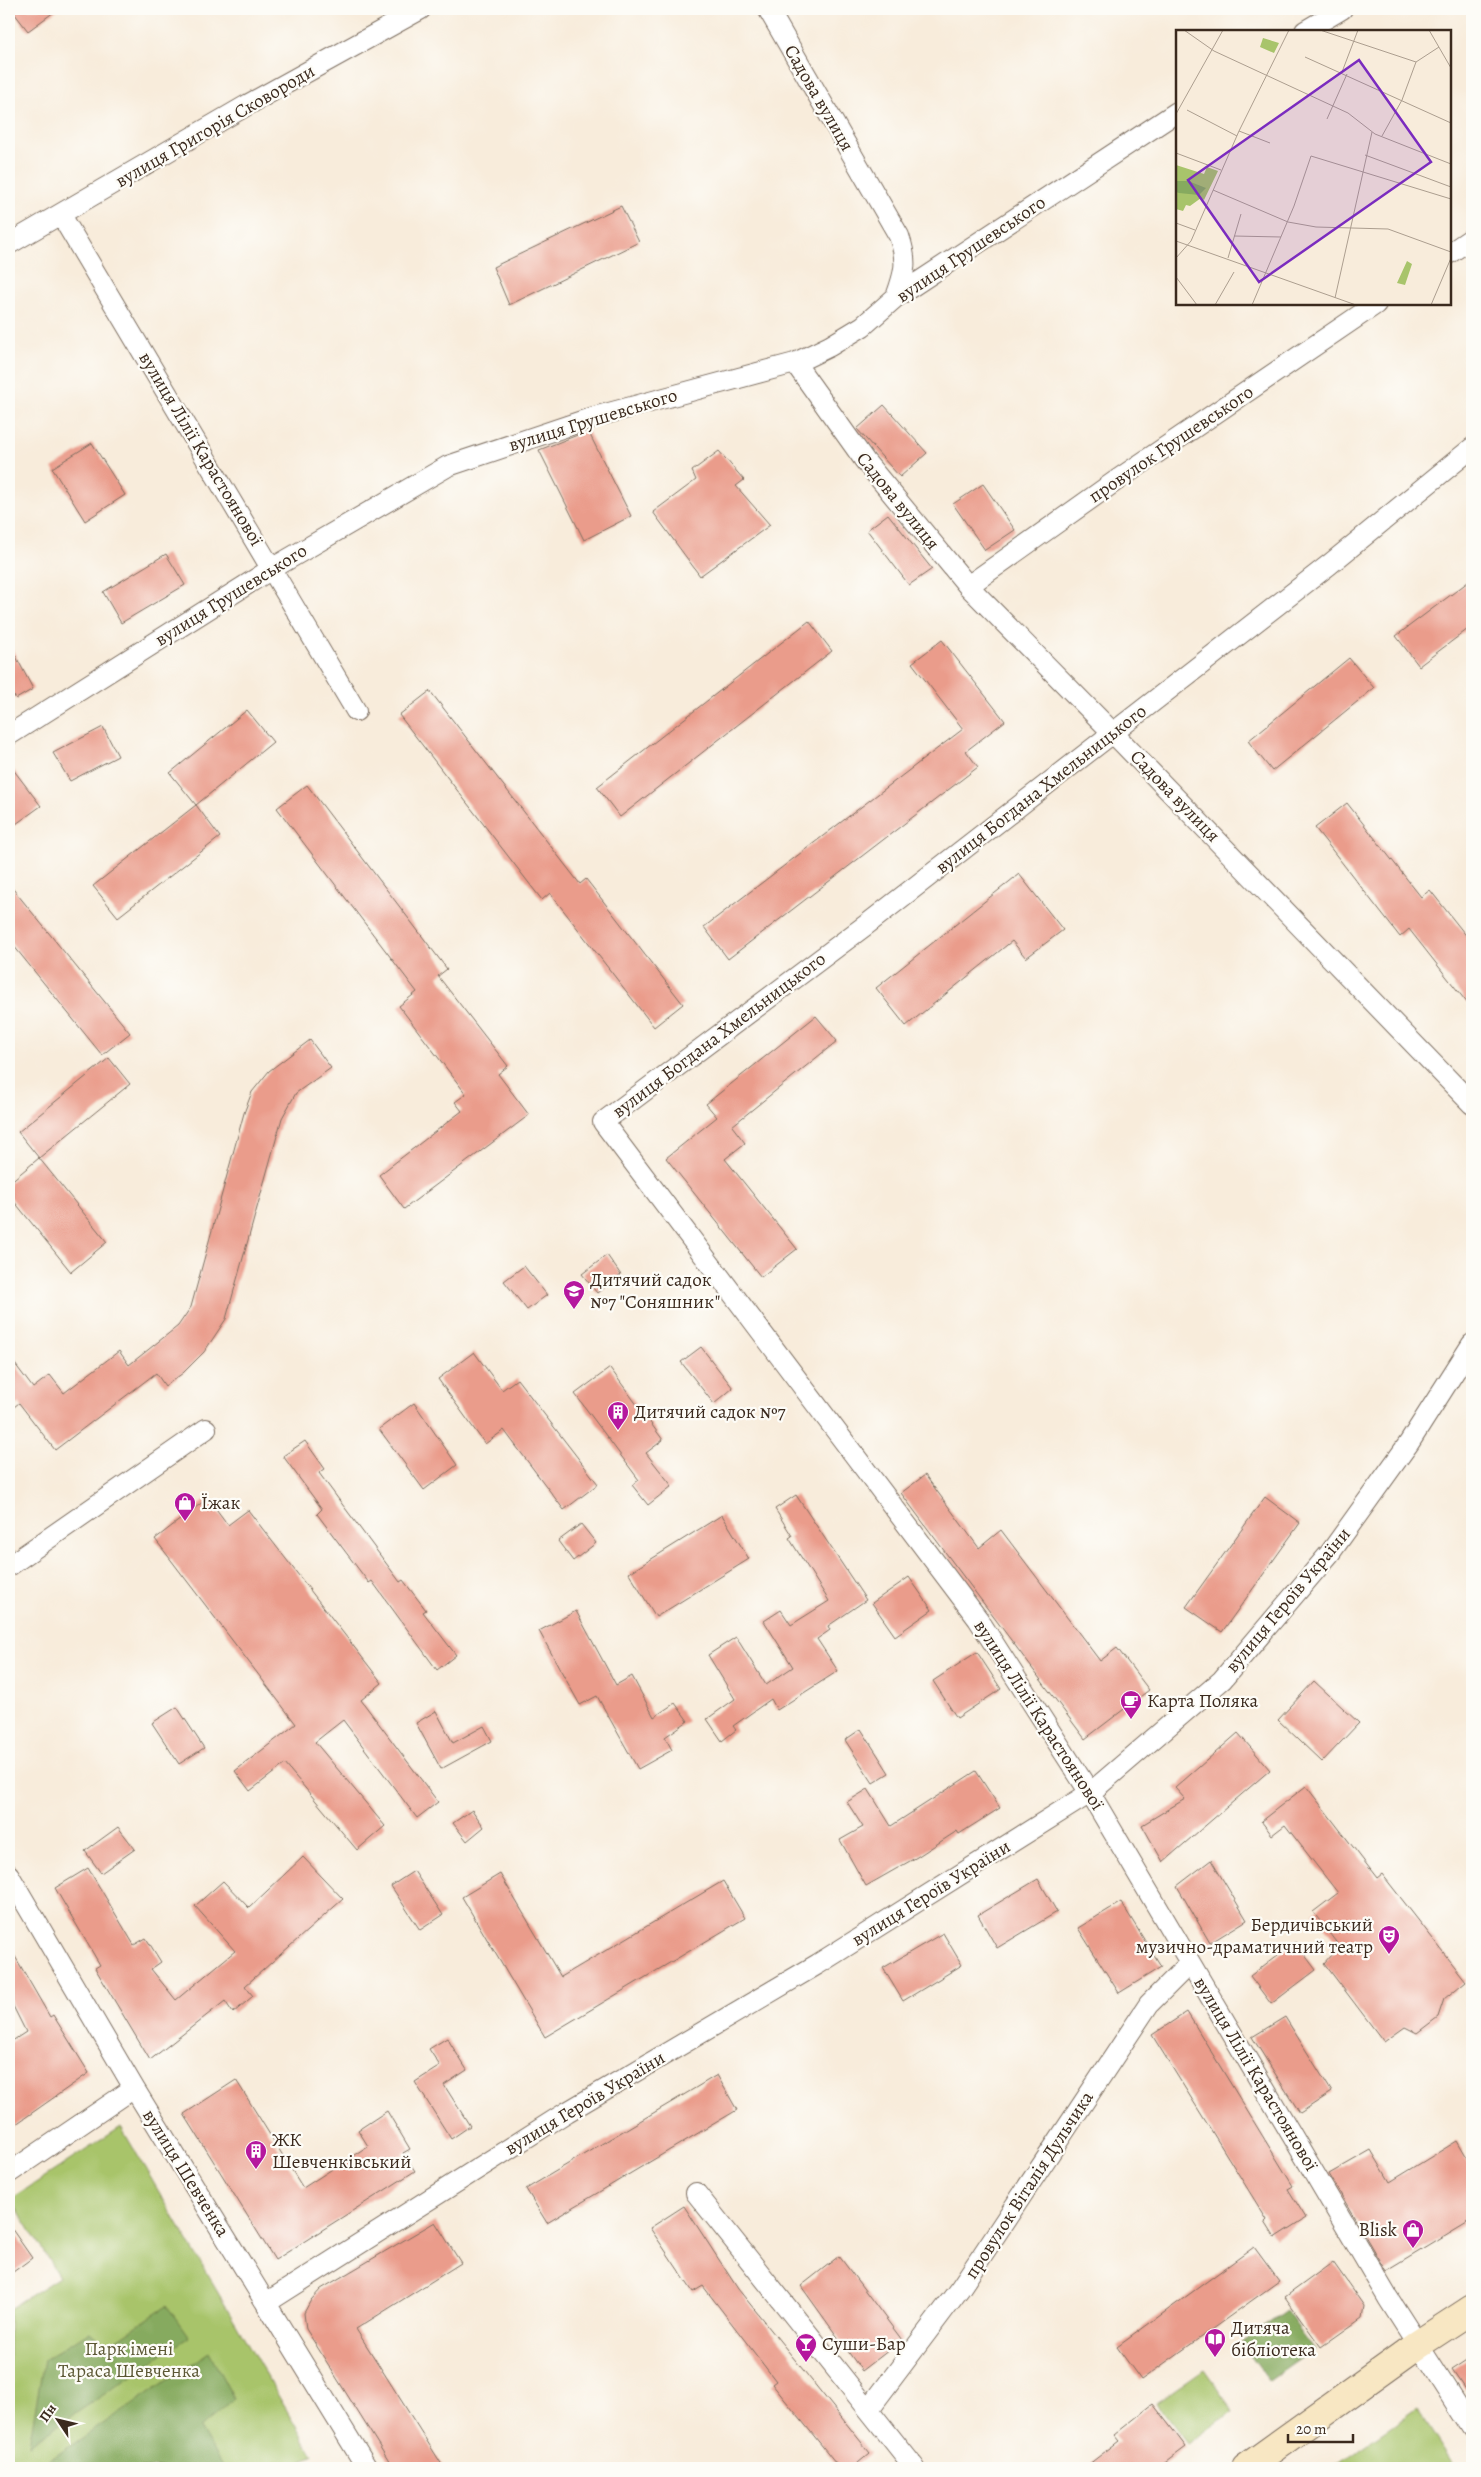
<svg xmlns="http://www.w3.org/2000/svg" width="1481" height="2477" font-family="Alegreya,serif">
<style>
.green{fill:#a8c46b;stroke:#727744}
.forest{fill:#86aa5f;stroke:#606a3e}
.building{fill:#ea9c8b}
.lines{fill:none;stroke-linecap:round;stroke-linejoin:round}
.street-casing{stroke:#7d6e60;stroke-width:22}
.secondary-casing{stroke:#7d6e60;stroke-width:30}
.street{stroke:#fff;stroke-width:20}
.secondary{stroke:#f8e7c3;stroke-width:28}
.labels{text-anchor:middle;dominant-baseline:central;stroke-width:4.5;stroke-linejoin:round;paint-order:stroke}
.street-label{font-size:19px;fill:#3b2a1e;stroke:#fdfcf7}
.poi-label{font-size:19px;fill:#3b2a1e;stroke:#fdfcf7;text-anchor:start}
.park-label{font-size:19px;fill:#5c5835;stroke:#fdfcf7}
.inset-road{fill:none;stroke:#ac9e8f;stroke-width:1}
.view{fill:#7b2cbf;fill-opacity:0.15;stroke:#7b2cbf;stroke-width:2.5}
.inset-edge{fill:none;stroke:#3b2a1e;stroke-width:2.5}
</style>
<rect width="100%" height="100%" fill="#fdfcf7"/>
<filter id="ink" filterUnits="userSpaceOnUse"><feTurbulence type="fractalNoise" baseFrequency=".02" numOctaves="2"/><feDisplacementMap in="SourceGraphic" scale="10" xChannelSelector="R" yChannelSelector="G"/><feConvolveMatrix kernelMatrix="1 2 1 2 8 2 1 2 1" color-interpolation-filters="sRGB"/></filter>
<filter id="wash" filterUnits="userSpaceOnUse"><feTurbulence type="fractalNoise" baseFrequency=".0096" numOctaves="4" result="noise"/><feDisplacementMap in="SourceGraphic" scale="20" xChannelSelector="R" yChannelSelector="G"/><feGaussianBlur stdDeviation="1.12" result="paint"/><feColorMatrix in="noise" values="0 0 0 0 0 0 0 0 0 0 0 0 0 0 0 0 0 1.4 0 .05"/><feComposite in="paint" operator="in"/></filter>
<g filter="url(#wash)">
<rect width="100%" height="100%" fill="#f8ecdb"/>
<path class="green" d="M121 2127 313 2455 287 2468H9V2309L59 2277 11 2199Z
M1204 2370 1233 2411 1188 2444 1157 2403Z
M1417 2409 1455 2468H1331Z"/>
<path class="forest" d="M167 2306 189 2337 29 2445 44 2360 90 2331 107 2346Z
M1286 2311 1314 2349 1269 2381 1241 2343Z
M209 2352 234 2399 200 2428 223 2468H38Z"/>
<g id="blocks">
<path class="building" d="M11 9H58L28 31Z
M621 206 639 242 509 305 493 267Z
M884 405 927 453 900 477 857 429Z
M588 431 631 516 584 540 539 450Z
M92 443 125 495 85 521 52 468Z
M719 451 744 480 736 486 770 525 700 576 653 512 696 480 692 471Z
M983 484 1015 530 985 550 953 504Z
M888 514 932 569 909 585 867 530Z
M166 554 185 585 121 623 103 592Z
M1472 579V626L1419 666 1396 636Z
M809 621 832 651 620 817 597 787Z
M942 640 1005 721 966 751 978 767 728 959 704 927 963 729 912 663Z
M9 643 33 689 16 699 14 696 9 699Z
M1349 658 1374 688 1272 771 1248 741Z
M430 691 580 884 586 879 683 1004 654 1027 550 893 542 900 399 715Z
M247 710 273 742 196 805 170 773Z
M103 727 118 756 70 781 53 753Z
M9 764 41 806 9 829Z
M307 785 447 969 438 976 508 1066 498 1074 529 1115 404 1209 379 1175 462 1111 455 1102 466 1094 399 1006 417 992 277 808Z
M1347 803 1421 897 1430 890 1472 943V1009L1409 929 1400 937 1315 828Z
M196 805 220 837 118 917 93 886Z
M1019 874 1063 930 1026 958 1012 941 906 1026 876 988Z
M9 884 130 1033 102 1055 9 940Z
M816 1016 837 1041 732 1126 745 1143 725 1159 797 1249 761 1277 666 1158 717 1117 706 1104Z
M310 1040 331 1068 296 1093 282 1118 226 1319 204 1352 183 1373 165 1386 156 1373 55 1450 19 1403 9 1411V1356L33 1388 50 1375 64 1393 119 1351 129 1365 178 1326 191 1307 244 1113 252 1092 269 1071Z
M109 1058 130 1084 39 1158 18 1132Z
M39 1158 107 1242 71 1272 9 1195V1183Z
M607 1255 621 1275 597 1293 582 1274Z
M524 1266 547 1295 527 1310 504 1281Z
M701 1347 733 1388 714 1404 681 1362Z
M474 1352 502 1390 517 1379 598 1484 564 1510 504 1430 485 1444 438 1379Z
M610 1368 663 1440 646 1453 672 1486 648 1505 632 1485 639 1480 575 1394Z
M414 1403 457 1465 424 1490 379 1429Z
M305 1441 325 1469 319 1473 400 1582 403 1580 426 1610 423 1612 456 1655 437 1670 372 1581 369 1583 317 1514 322 1509 283 1456Z
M925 1475 979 1548 1001 1530 1100 1661 1117 1648 1149 1690 1085 1739 901 1493Z
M796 1495 866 1600 828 1626 830 1630 817 1639 838 1671 777 1710 771 1699 733 1726 736 1730 722 1741 707 1719 735 1699 708 1655 736 1637 766 1685 793 1667 764 1621 781 1610 791 1625 829 1601 789 1538 792 1536 775 1509Z
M1265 1497 1300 1523 1222 1632 1186 1607Z
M208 1498 228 1525 248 1510 382 1683 361 1700 438 1802 417 1818 343 1720 315 1742 385 1826 357 1850 285 1764 250 1791 235 1771 296 1724 155 1539Z
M722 1515 749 1559 656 1617 629 1573Z
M581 1524 596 1543 573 1561 558 1541Z
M909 1577 932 1610 895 1636 872 1603Z
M576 1611 616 1685 632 1676 654 1717 675 1703 688 1721 665 1737 672 1750 638 1769 597 1696 580 1705 539 1631Z
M977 1652 1001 1689 957 1718 933 1681Z
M1314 1681 1359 1723 1322 1762 1278 1720Z
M177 1707 204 1748 179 1764 152 1723Z
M436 1711 453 1743 484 1726 492 1741 441 1769 416 1723Z
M861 1729 889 1773 873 1783 845 1740Z
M1238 1733 1270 1770 1163 1862 1142 1825 1185 1799 1175 1788Z
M976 1771 1000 1808 959 1834 957 1831 917 1857 866 1886 840 1840 863 1827 847 1802 868 1789 891 1826Z
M1306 1786 1377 1878 1382 1874 1466 1981 1444 1999 1438 2017 1417 2033 1405 2027 1384 2042 1324 1963 1339 1946 1313 1912 1338 1893 1285 1825 1272 1835 1261 1821Z
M472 1810 484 1827 467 1841 453 1823Z
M118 1827 135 1849 101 1873 85 1851Z
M303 1857 343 1899 245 1986 253 1996 233 2013 225 2001 150 2060 95 1968 100 1965 55 1888 88 1868 134 1945 146 1938 161 1962 151 1969 176 2000 235 1951 195 1906 223 1881 249 1908Z
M1211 1860 1247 1920 1210 1943 1177 1886Z
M414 1871 443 1915 420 1930 391 1886Z
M500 1874 561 1977 723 1881 745 1918 545 2037 462 1897Z
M1038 1879 1057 1912 997 1948 978 1915Z
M1121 1902 1161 1967 1119 1993 1078 1928Z
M943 1933 962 1965 903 2001 883 1968Z
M1295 1942 1316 1970 1271 2004 1250 1976Z
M9 1946 50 2017 53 2015 89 2073 9 2129V2043L26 2032 9 1998Z
M1187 2012 1293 2186 1288 2189 1306 2218 1275 2238 1265 2222 1267 2220 1152 2035Z
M1285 2017 1332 2092 1300 2113 1252 2037Z
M447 2038 467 2070 444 2085 470 2126 451 2139 415 2082 440 2066 429 2049Z
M717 2075 737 2110 547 2223 526 2189Z
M236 2080 303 2188 368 2146 358 2130 387 2111 410 2149 403 2153 415 2171 275 2260 184 2114Z
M1457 2141 1472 2167V2220L1386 2272 1329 2174 1371 2150 1390 2182Z
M684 2206 738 2289 870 2453 852 2468H840L772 2384 776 2381 703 2286 693 2292 650 2228Z
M435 2222 461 2263 356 2329 444 2468H393L306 2329 304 2313 311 2300 321 2289Z
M9 2225 32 2258 9 2275Z
M1254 2247 1279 2281 1141 2380 1117 2347Z
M839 2256 902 2340 862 2371 801 2286Z
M1333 2262 1364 2306 1362 2318 1321 2347 1285 2297Z
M1472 2357V2400L1452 2370Z
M1153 2404 1186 2447 1158 2468H1084L1119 2441 1114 2435Z"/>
</g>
</g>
<g filter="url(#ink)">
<use href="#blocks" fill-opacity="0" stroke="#7d6e60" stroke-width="1"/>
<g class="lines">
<g class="street-casing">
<path id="street" d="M768 9 899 236C908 262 905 272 896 297
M1305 31 1342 9
M61 215 356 711
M9 244 249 104 421 9
M1450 253 1472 238
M795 363 865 461 968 586 1113 733 1472 1104
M1472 448 1330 564 866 925 603 1122 978 1619 1090 1793 1388 2298 1472 2429
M968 586 1117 480 1376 304
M9 735 273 568 448 466 594 417 795 363 830 346 863 326 896 297 1177 112
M9 1566 206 1429
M9 1875 134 2088 367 2468
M9 2173 134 2088
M696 2193 915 2468
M266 2303 567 2112 818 1964 1090 1793 1222 1680 1330 1553 1409 1443 1472 1344
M869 2409 961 2287 1149 2004 1190 1963"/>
</g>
<g class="secondary-casing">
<path id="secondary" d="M1246 2468 1417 2345 1472 2309"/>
</g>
<use href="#street" class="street"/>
<use href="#secondary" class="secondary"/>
</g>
</g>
<defs>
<g id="school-pin" transform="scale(1.125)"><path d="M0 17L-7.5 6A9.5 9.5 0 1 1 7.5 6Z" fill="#b5179e" stroke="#fdfcf7"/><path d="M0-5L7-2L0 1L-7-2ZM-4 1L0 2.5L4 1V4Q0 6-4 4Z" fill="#fff"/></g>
<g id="building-pin" transform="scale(1.125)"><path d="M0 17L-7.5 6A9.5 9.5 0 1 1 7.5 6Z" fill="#b5179e" stroke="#fdfcf7"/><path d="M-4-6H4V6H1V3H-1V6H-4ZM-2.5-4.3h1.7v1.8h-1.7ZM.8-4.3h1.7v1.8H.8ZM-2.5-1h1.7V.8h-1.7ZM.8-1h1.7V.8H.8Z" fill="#fff"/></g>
<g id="shop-pin" transform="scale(1.125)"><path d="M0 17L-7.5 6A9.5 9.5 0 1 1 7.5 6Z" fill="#b5179e" stroke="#fdfcf7"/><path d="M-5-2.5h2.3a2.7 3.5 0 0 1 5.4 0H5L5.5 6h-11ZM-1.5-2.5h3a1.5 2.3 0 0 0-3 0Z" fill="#fff"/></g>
<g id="cafe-pin" transform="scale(1.125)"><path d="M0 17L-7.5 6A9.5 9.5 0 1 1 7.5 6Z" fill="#b5179e" stroke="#fdfcf7"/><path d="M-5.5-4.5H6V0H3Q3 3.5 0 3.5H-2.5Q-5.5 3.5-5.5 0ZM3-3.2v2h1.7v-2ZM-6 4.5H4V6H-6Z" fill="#fff"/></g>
<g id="theatre-pin" transform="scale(1.125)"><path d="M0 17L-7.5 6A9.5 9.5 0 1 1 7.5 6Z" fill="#b5179e" stroke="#fdfcf7"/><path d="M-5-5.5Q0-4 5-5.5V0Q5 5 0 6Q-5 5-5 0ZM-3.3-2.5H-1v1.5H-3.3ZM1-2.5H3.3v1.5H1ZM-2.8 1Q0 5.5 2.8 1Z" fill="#fff"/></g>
<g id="library-pin" transform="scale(1.125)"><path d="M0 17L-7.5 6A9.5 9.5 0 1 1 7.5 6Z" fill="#b5179e" stroke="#fdfcf7"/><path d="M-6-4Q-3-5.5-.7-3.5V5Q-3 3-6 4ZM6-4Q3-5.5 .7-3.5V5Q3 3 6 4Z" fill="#fff"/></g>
<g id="bar-pin" transform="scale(1.125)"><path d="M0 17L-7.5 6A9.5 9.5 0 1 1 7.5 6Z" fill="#b5179e" stroke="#fdfcf7"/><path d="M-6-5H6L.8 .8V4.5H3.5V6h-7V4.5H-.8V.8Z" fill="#fff"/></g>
</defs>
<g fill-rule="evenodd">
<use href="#school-pin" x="574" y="1291"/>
<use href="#building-pin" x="618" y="1412"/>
<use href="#shop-pin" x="185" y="1503"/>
<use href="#cafe-pin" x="1131" y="1701"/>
<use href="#theatre-pin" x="1389" y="1936"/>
<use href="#building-pin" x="256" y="2151"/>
<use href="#shop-pin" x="1413" y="2230"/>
<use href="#library-pin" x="1215" y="2339"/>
<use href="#bar-pin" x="806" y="2344"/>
</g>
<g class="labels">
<g class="street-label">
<text transform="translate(819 98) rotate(60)">Садова вулиця</text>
<text transform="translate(215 126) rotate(-30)">вулиця Григорія Сковороди</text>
<text transform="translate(971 249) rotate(-34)">вулиця Грушевського</text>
<text transform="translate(593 420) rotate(-17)">вулиця Грушевського</text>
<text transform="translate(1171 444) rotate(-34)">провулок Грушевського</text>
<text transform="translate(201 449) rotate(59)">вулиця Лілії Карастоянової</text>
<text transform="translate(898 501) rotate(51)">Садова вулиця</text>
<text transform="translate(231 595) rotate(-32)">вулиця Грушевського</text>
<text transform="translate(1041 789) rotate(-38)">вулиця Богдана Хмельницького</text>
<text transform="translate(1175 796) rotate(46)">Садова вулиця</text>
<text transform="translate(719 1035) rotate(-37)">вулиця Богдана Хмельницького</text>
<text transform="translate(1288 1600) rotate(-50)">вулиця Героїв України</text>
<text transform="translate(1039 1715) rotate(57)">вулиця Лілії Карастоянової</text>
<text transform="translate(931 1893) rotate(-32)">вулиця Героїв України</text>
<text transform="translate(1256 2074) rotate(59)">вулиця Лілії Карастоянової</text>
<text transform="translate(585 2103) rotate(-31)">вулиця Героїв України</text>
<text transform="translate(186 2173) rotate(58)">вулиця Шевченка</text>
<text transform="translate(1029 2185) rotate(-57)">провулок Віталія Дульчика</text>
</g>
<g class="poi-label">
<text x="590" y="1280">Дитячий садок<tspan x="590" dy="22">№7 "Соняшник"</tspan></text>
<text x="634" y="1412">Дитячий садок №7</text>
<text x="201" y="1503">Їжак</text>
<text x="1147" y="1701">Карта Поляка</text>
<text x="1373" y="1925" text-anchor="end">Бердичівський<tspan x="1373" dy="22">музично-драматичний театр</tspan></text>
<text x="272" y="2140">ЖК<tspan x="272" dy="22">Шевченківський</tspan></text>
<text x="1397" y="2230" text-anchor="end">Blisk</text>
<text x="1231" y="2328">Дитяча<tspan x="1231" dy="22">бібліотека</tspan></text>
<text x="822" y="2344">Суши-Бар</text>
</g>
<g class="park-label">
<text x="129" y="2349">Парк імені<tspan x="129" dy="22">Тараса Шевченка</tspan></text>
</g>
</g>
<g transform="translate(1176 30)">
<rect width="275" height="275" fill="#f8ecdb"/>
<path d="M87 8 103 13 98 23 84 17ZM0 135 28 144 31 137 42 141 28 170 25 168 14 176 10 175 7 181 0 179ZM231 231 236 234 229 255 221 253Z" fill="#a8c46b"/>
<path d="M0 151H12L30 158 23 165 3 163 0 162Z" fill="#86aa5f"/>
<path class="inset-road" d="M8 0 38 21M144 0 240 32M253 0 275 38M38 21 172 83 199 104 275 134M129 27 275 93M166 42 182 0M11 80 61 106M0 84 47 0M151 89 171 44M63 101 94 113M206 106 226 70 240 32 263 17M0 123 45 140M189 125 275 157M37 160 112 192 140 197 212 199 275 222M0 193 19 200M58 206 105 207M0 211 180 275M0 228 15 211 63 101 113 0M52 228 65 184M0 247 21 275M159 268 196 102M39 275 58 242M76 275 118 176 135 126 275 169M255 275 275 228"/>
<path class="view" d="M183 30 255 132 83 252 12 150Z"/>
<rect width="275" height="275" class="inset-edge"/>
</g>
<rect width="1481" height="2477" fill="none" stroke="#fdfcf7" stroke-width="30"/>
<g transform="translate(58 2420) rotate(305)" stroke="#fdfcf7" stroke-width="4" paint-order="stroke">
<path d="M0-4L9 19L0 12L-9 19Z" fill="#3b2a1e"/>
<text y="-8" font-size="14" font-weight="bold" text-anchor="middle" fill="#3b2a1e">Пн</text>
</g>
<path d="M1288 2434v8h65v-8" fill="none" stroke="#3b2a1e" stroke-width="2.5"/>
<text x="1296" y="2434" font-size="15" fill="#3b2a1e" stroke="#fdfcf7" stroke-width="4" paint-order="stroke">20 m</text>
</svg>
